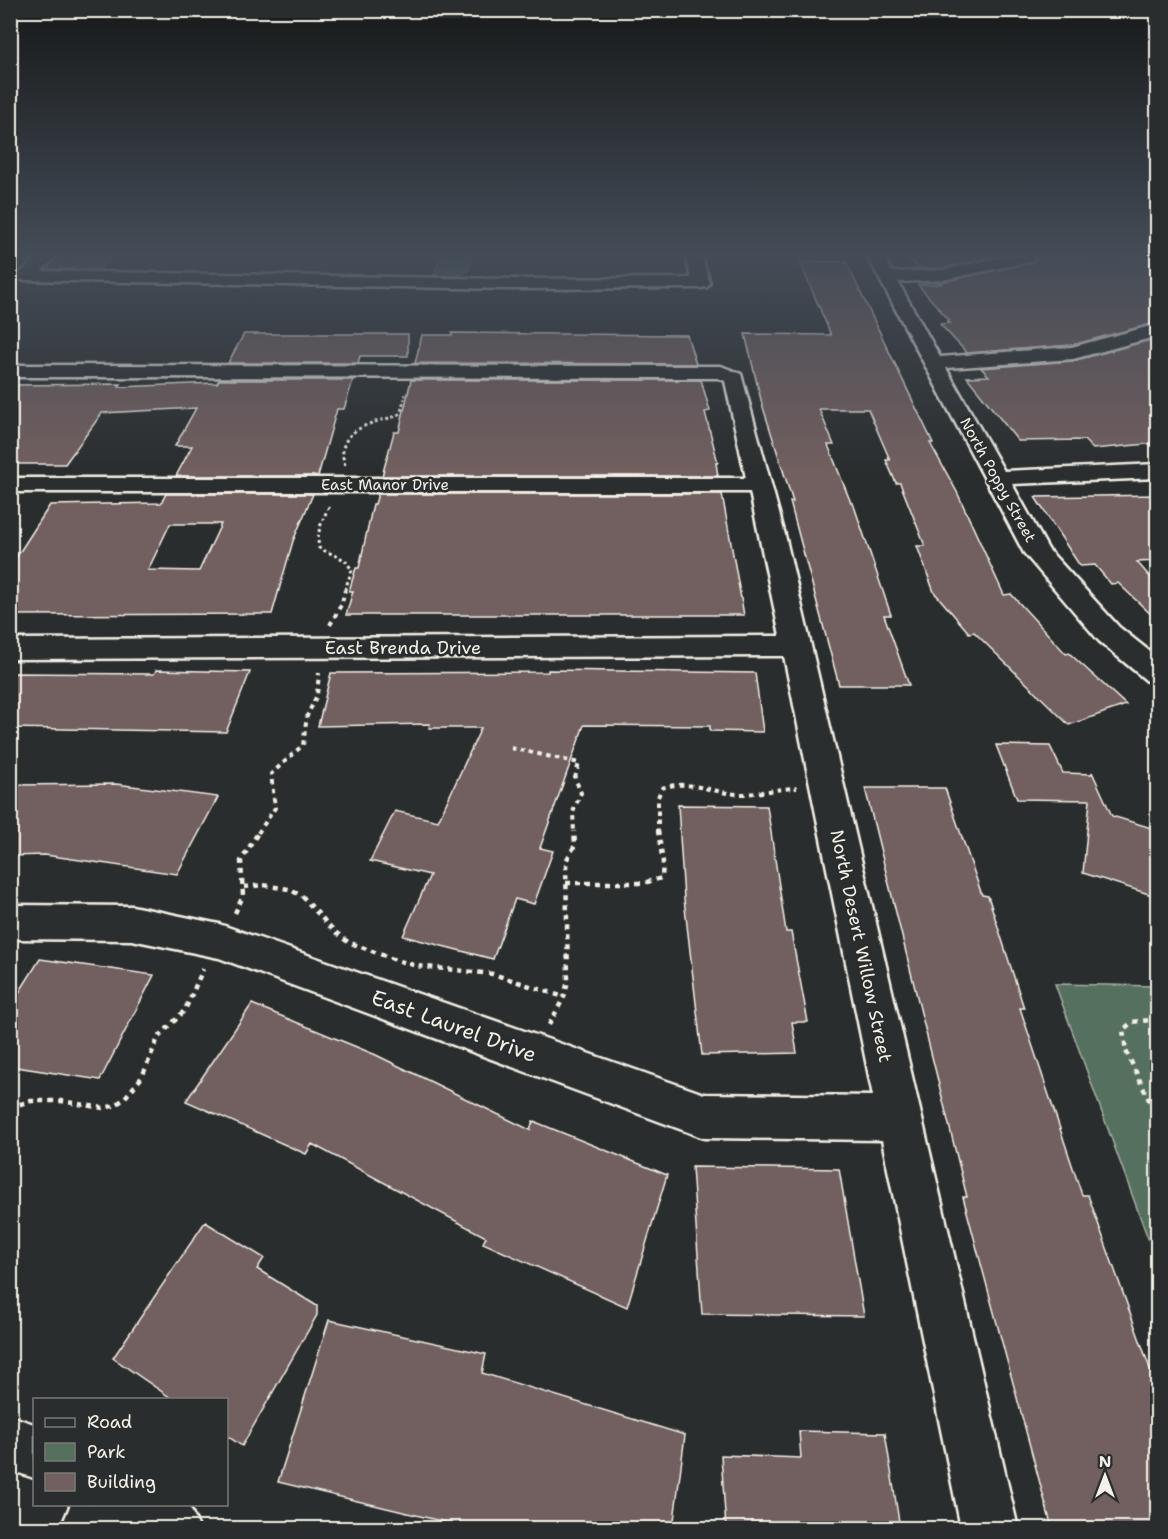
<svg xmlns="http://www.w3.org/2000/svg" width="1168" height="1539" font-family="'Shantell Sans',sans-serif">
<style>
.green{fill:#56705e;stroke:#a5b0a3;stroke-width:1.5}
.building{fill:#725f5f;stroke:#f4f1e8;stroke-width:1.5;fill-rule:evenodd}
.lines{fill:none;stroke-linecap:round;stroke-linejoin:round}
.minor-casing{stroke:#f4f1e8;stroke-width:5}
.path-far3{stroke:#f4f1e8;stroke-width:2;stroke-dasharray:2 2;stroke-linecap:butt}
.path-far2{stroke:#f4f1e8;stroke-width:3;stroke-dasharray:3 3;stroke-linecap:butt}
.path-far1{stroke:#f4f1e8;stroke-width:4;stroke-dasharray:4.5 4.5;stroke-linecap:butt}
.path{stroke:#f4f1e8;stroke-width:4.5;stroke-dasharray:5 5;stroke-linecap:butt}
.minor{fill:#2a2d2e;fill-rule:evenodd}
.labels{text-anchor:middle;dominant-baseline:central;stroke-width:5;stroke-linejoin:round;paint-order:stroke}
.far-street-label{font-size:15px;fill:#f4f1e8;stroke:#2a2d2e}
.street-label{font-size:18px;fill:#f4f1e8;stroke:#2a2d2e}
.near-street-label{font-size:21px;fill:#f4f1e8;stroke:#2a2d2e}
</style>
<rect width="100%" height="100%" fill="#2a2d2e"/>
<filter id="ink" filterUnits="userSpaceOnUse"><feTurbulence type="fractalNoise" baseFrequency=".0167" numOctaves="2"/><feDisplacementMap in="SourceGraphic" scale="12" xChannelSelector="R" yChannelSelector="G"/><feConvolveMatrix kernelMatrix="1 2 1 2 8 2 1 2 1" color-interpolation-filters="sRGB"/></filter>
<g filter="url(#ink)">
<path class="green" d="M54 257H112L99 269H53L47 267 46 264Z
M440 257H472L468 271 457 276H434Z
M1055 984 1157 986V1263Z"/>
<path class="building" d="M905 257H992L943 268 920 269Z
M1036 257H1158V322L1072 345 967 353 940 324 950 323 947 321 949 320 918 285 941 284 939 282 1032 263Z
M800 262H846L933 443H930L957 492 1004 595 1011 594 1066 654 1069 653 1126 705 1069 725 974 632 969 633 934 592 917 546H925L900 483H896L886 460H890L868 409H819L834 445H828L851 503H853L891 615H884L909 685H839L790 502H793L762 404 745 334 831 335Z
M452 333 687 335 696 364 415 363 422 335H452Z
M244 334H408V356H360L358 363H228Z
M1158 338V443L1093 449 1084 440 1018 441 967 377 989 376 981 368 1073 361Z
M219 380H353L344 409H337L318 476H176L192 446H175L196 408 102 413 65 464H10V385L121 384 119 387 217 383Z
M411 380H701L710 411 705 412 718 463H716L718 476H382L394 432H399Z
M166 494H313L293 541 272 614 10 615V567L50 505 161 503ZM170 524H221L199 571 148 570Z
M378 494H722L744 615H346L353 591H349L356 568H359L373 504H375Z
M1158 495V561L1137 562 1158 586V621L1118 583 1111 584 1095 565 1080 566 1035 497Z
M156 670 250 672 226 732 10 728V673L154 674Z
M548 670 755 673 763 732 710 731V726L584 725 540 848 553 851 534 904 515 899 493 959 403 936 430 875 370 861 395 811 438 821 481 728H429L430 724 318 726 331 673 548 672Z
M996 745 1050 746 1063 773 1092 774V772L1112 816 1158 830V897L1083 873 1090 800 1017 799Z
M116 784 218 797 177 874 45 855 10 856V785Z
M865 788H945L982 895 988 896 1024 1008H1020L1082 1195H1088L1158 1391V1528H1052L963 1197H967Z
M678 805 767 806 786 932H791L808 1022H792L797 1053 702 1055 684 899Z
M40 959 154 975 100 1080 10 1066V1007Z
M252 1004 376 1055 530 1130 533 1121 667 1175 627 1307 483 1243 486 1237 312 1144 306 1154 186 1101Z
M692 1167 839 1169 864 1316 702 1314Z
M205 1222 264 1258 257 1269 317 1306V1315L242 1446 226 1435V1400H174L113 1358Z
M329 1320 486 1354 482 1373 685 1435 673 1528H470L278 1482Z
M799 1431 885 1433 900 1528H726L721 1455 801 1458Z"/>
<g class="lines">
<g class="minor-casing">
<path id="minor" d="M37 257H55L41 271 511 279 691 278 686 257H702L710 283 707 287 701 288 511 289 20 280 17 276Z
M868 257H884L892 272 943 270 1003 257H1034L1032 261 943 280 898 282 940 357 1072 347 1158 324V336L1073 359 946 368 1004 471 1158 464V478L1012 484 1048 549 1119 627 1158 658V684L1147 681 1099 641 1024 553Z
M10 365 721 366 741 374 785 535 1018 1528H961L882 1140 704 1138 219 958 132 940 10 939V905L132 906 219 924 704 1094 873 1096 784 656 10 659V639L780 636 750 492H10V478H746L725 381 718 378 10 377Z
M10 1416 34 1424V1478L10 1470Z
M71 1504H185L190 1508 199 1528H61Z"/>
</g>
<path class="path-far3" d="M403 404 406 392"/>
<path class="path-far2" d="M345 465C333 430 373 422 397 416L401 412 403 403
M329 507C322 520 316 533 319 548L345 560 352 570 344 592"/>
<path class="path-far1" d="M330 625 342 603 345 590
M511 748 579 763 575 778 581 793 573 812 574 833
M258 833 275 808 271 774 303 745 307 716 317 695 319 673
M658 833V797L662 788C688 779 710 792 736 794 756 795 777 788 797 788"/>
<path class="path" d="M566 883H643L662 878 663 862 658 831
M244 887 263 885 289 889 302 896 335 932 348 942 393 959 417 966 493 974 564 997
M235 913 243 896 241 861 259 831
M1158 1019 1132 1022 1123 1030 1126 1051 1158 1119
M549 1025 564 997 568 981 566 861 575 845 574 831
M10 1107 31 1101H61L103 1108 113 1106 123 1100 142 1077 158 1038 185 1010 203 969"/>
<use href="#minor" class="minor"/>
</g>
</g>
<linearGradient id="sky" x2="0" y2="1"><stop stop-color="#171919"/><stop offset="0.54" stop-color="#444c57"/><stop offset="1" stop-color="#444c57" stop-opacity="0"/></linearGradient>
<rect width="1168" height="472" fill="url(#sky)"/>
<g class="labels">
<g class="far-street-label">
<text transform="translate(998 480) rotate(61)">North Poppy Street</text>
<text x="385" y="485">East Manor Drive</text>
</g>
<g class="street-label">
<text x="403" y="648">East Brenda Drive</text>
<text transform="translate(861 946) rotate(78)">North Desert Willow Street</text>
</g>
<g class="near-street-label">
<text transform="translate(454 1026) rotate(20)">East Laurel Drive</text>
</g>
</g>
<rect width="1168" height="1539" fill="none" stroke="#2a2d2e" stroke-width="36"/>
<rect x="18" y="18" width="1132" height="1503" fill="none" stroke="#f4f1e8" stroke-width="2" filter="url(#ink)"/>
<rect x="33" y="1398" width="195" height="108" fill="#2a2d2e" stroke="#7b7b78" stroke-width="1.5"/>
<rect x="45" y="1418" width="30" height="9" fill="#2a2d2e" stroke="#7b7b78" stroke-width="1.5"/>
<text x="87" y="1428" font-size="18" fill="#f4f1e8">Road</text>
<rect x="45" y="1443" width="30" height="18" fill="#56705e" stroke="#7b7b78" stroke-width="1.5"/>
<text x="87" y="1458" font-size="18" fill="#f4f1e8">Park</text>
<rect x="45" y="1473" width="30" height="18" fill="#725f5f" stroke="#7b7b78" stroke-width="1.5"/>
<text x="87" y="1488" font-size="18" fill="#f4f1e8">Building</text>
<g transform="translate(1105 1476)" stroke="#2a2d2e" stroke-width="4.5" paint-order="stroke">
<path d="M0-4.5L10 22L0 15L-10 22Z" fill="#f4f1e8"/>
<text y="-9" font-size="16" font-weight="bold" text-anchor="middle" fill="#f4f1e8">N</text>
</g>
</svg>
